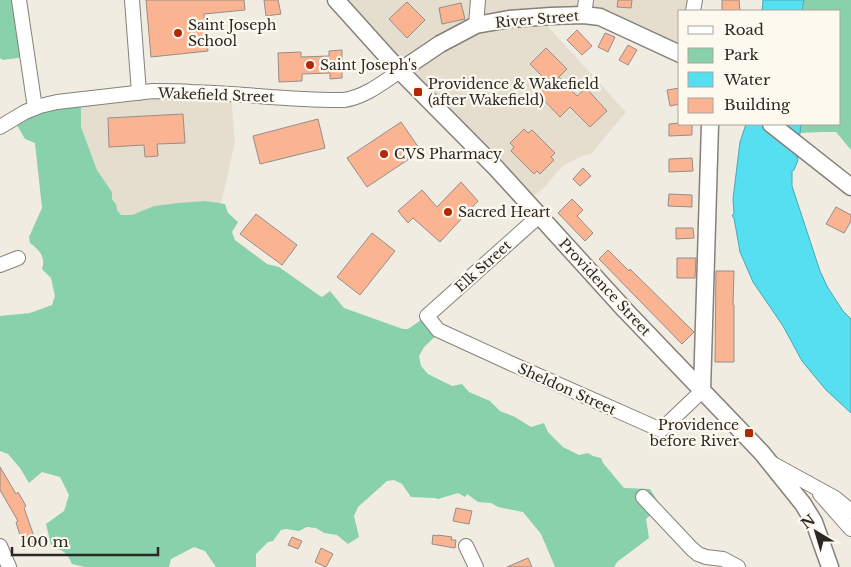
<svg xmlns="http://www.w3.org/2000/svg" width="851" height="567" font-family="'Libre Baskerville',serif">
<style>
.built{fill:#e5decf}
.green{fill:#88d1ab}
.water{fill:#56dff0;stroke:#49a8b3}
.building{fill:#fbb492;stroke:#968d88}
.lines{fill:none;stroke-linecap:round;stroke-linejoin:round}
.minor-casing{stroke:#858179;stroke-width:16}
.major-casing{stroke:#858179;stroke-width:19}
.minor{stroke:#fff;stroke-width:14}
.major{stroke:#fff;stroke-width:16}
.poi-dot{fill:#b32804;stroke:#fdf9ef;stroke-width:2}
.labels{text-anchor:middle;dominant-baseline:central;stroke-width:4.5;stroke-linejoin:round;paint-order:stroke}
.street-label{font-size:14px;fill:#2a2825;stroke:#fdf9ef}
.poi-label{font-size:14px;fill:#2a2825;stroke:#fdf9ef;text-anchor:start}
</style>
<rect width="100%" height="100%" fill="#f0ece2"/>
<path class="built" d="M336 0H695L694 11H680V57L615 22 541 19 626 112 591 154 585 155 564 165 556 173 545 187 528 201Z
M231 94 235 142 221 204 205 201 154 206 132 215H121L116 210V204L112 199V192L97 170 81 127V101Z"/>
<path class="green" d="M0 0H18L25 57 3 60 0 58Z
M804 0H851V150L836 132H823L800 133 801 124H840V11H802Z
M81 101V127L97 170 112 192V199L116 204 117 210 121 215H132L154 206 178 203 205 201 225 204 228 213 238 222 232 232 235 240 267 264 279 267 320 296 322 297 330 291 344 308 403 329H408L424 318 440 332 424 347 419 356 421 366 428 374 452 386 462 384 469 392 490 401 500 411 515 417 531 427 544 423 548 432 563 447 579 455 588 453 593 456 601 458 603 463 624 488 650 489 661 506 646 519 649 538 617 562 614 567H555L541 534 523 512 498 507 491 503 478 502 467 494 465 497 458 493 438 499 435 498 411 497 402 484 394 480 387 481 358 507 354 516 359 537 348 544 337 535 324 533 316 528 307 527 299 531 286 529 281 530 273 541 268 542 256 554V567H216L205 551 194 547 171 559 169 567H85L72 564C68 556 65 549 55 549L51 545 46 524 64 511 69 495 60 477 42 472 29 483 20 468 8 454 0 451V316L30 313 52 305 55 296 51 278 42 269C46 258 40 250 30 243L29 237 42 208 35 143 25 139 13 118Z"/>
<path class="water" d="M763 0H804L802 11H762Z
M746 124H801L800 133 796 151 798 160 794 170 792 171V186L820 271 828 288 843 311 851 319V413L826 390 802 361 783 326 753 282 740 252 734 218 732 216 734 213 733 199 740 142Z"/>
<path class="building" d="M146 0H244L245 10 204 14 208 51 151 57Z
M264 0H278L281 14 266 16Z
M618 0H632L631 8 617 7Z
M722 0H739L740 11H722Z
M407 2 425 20 407 38 389 19Z
M461 3 465 19 442 24 439 8Z
M577 30 592 46 582 55 567 40Z
M605 33 615 37 608 52 598 47Z
M628 45 637 50 628 65 619 60Z
M546 48 567 69 559 77 577 96 586 88 607 111 590 127 570 107 560 117 538 94 549 83 530 64Z
M342 50V78L330 79V73L302 74V81L279 82 278 53 301 52V57L329 56V51Z
M680 88V104L670 106 667 90Z
M183 114 185 143 157 144 158 156 145 157 144 145 109 147 108 118Z
M318 119 325 148 260 164 253 136Z
M401 122 421 151 367 187 347 158Z
M680 123 692 124V135L669 136V124Z
M524 129 528 133 532 130 555 153 551 157 554 160 540 174 537 171 534 174 511 151 514 147 510 143Z
M692 158 693 171 669 172V159Z
M583 168 591 176 580 186 573 179Z
M461 182 478 201 440 242 413 218 408 223 398 211 422 190 437 207Z
M669 194 692 195V207L668 206Z
M572 199 583 210 577 216 593 233 585 241 558 213Z
M836 207 851 215V221L844 233 826 224Z
M256 214 297 245 282 265 240 234Z
M676 228H693L694 238 676 239Z
M372 233 395 251 360 295 337 277Z
M608 250 629 271 630 269 694 332 682 344 599 259Z
M677 258H696L695 278H677Z
M716 271H734L733 305H734V362H715Z
M0 467 16 494 18 492 26 506 24 508 36 542 23 546 16 522 18 521 0 490Z
M456 508 472 511 469 524 453 521Z
M433 535 438 536V535L452 537 451 540H456L455 548 432 544Z
M292 537 302 541 298 549 288 545Z
M321 548 333 554 326 567 315 562Z
M528 558 532 567H507Z"/>
<g class="lines">
<g class="minor-casing">
<path id="minor" d="M19 0 35 108
M132 0 139 93
M693 11 695 0
M584 15 586 0
M476 25 478 0
M0 127 25 112 40 106 57 102 153 91C166 91 179 91 191 92 242 93 293 101 344 100 365 97 382 83 400 71
M539 216 427 316 438 330 510 363 661 430 702 391
M0 265 18 258
M773 464 835 498 851 511
M820 494 851 529
M643 497 692 549 698 554 706 557 723 559 738 567
M0 546 9 567
M466 546 476 567"/>
</g>
<g class="major-casing">
<path id="major" d="M336 0 400 71 496 168 625 310 762 453 803 504 814 522 830 567
M400 71 440 44 476 25 509 19 551 16 584 15 600 17 680 54
M771 124 851 187
M702 391 710 124"/>
</g>
<use href="#minor" class="minor"/>
<use href="#major" class="major"/>
</g>
<g class="poi-dot">
<circle cx="178" cy="33" r="5"/>
<circle cx="310" cy="65" r="5"/>
<rect x="413" y="87" width="10" height="10" rx="2.5"/>
<circle cx="384" cy="154" r="5"/>
<circle cx="448" cy="212" r="5"/>
<rect x="744" y="428" width="10" height="10" rx="2.5"/>
</g>
<g class="labels">
<g class="street-label">
<text transform="translate(537 19) rotate(-5)">River Street</text>
<text transform="translate(216 95) rotate(2)">Wakefield Street</text>
<text transform="translate(483 266) rotate(-42)">Elk Street</text>
<text transform="translate(605 287) rotate(47)">Providence Street</text>
<text transform="translate(567 389) rotate(24)">Sheldon Street</text>
</g>
<g class="poi-label">
<text x="188" y="25">Saint Joseph<tspan x="188" dy="16">School</tspan></text>
<text x="320" y="65">Saint Joseph's</text>
<text x="428" y="84">Providence &amp; Wakefield<tspan x="428" dy="16">(after Wakefield)</tspan></text>
<text x="394" y="154">CVS Pharmacy</text>
<text x="458" y="212">Sacred Heart</text>
<text x="739" y="425" text-anchor="end">Providence<tspan x="739" dy="16">before River</tspan></text>
</g>
</g>
<rect x="678" y="10" width="162" height="115" fill="#fdf9ef" stroke="#a9a59e"/>
<rect x="688" y="26" width="25" height="8" fill="#ffffff" stroke="#a9a59e"/>
<text x="724" y="35" font-size="15" fill="#2a2825">Road</text>
<rect x="688" y="48" width="25" height="15" fill="#88d1ab" stroke="#a9a59e"/>
<text x="724" y="60" font-size="15" fill="#2a2825">Park</text>
<rect x="688" y="72" width="25" height="15" fill="#56dff0" stroke="#a9a59e"/>
<text x="724" y="85" font-size="15" fill="#2a2825">Water</text>
<rect x="688" y="98" width="25" height="15" fill="#fbb492" stroke="#a9a59e"/>
<text x="724" y="110" font-size="15" fill="#2a2825">Building</text>
<g transform="translate(816 532) rotate(322)" stroke="#fdf9ef" stroke-width="4" paint-order="stroke">
<path d="M0-4L9 19L0 12L-9 19Z" fill="#2a2825"/>
<text y="-8" font-size="14" font-weight="bold" text-anchor="middle" fill="#2a2825">N</text>
</g>
<path d="M12 547v8h146v-8" fill="none" stroke="#2a2825" stroke-width="2.5"/>
<text x="20" y="547" font-size="15" fill="#2a2825" stroke="#fdf9ef" stroke-width="4" paint-order="stroke">100 m</text>
</svg>
